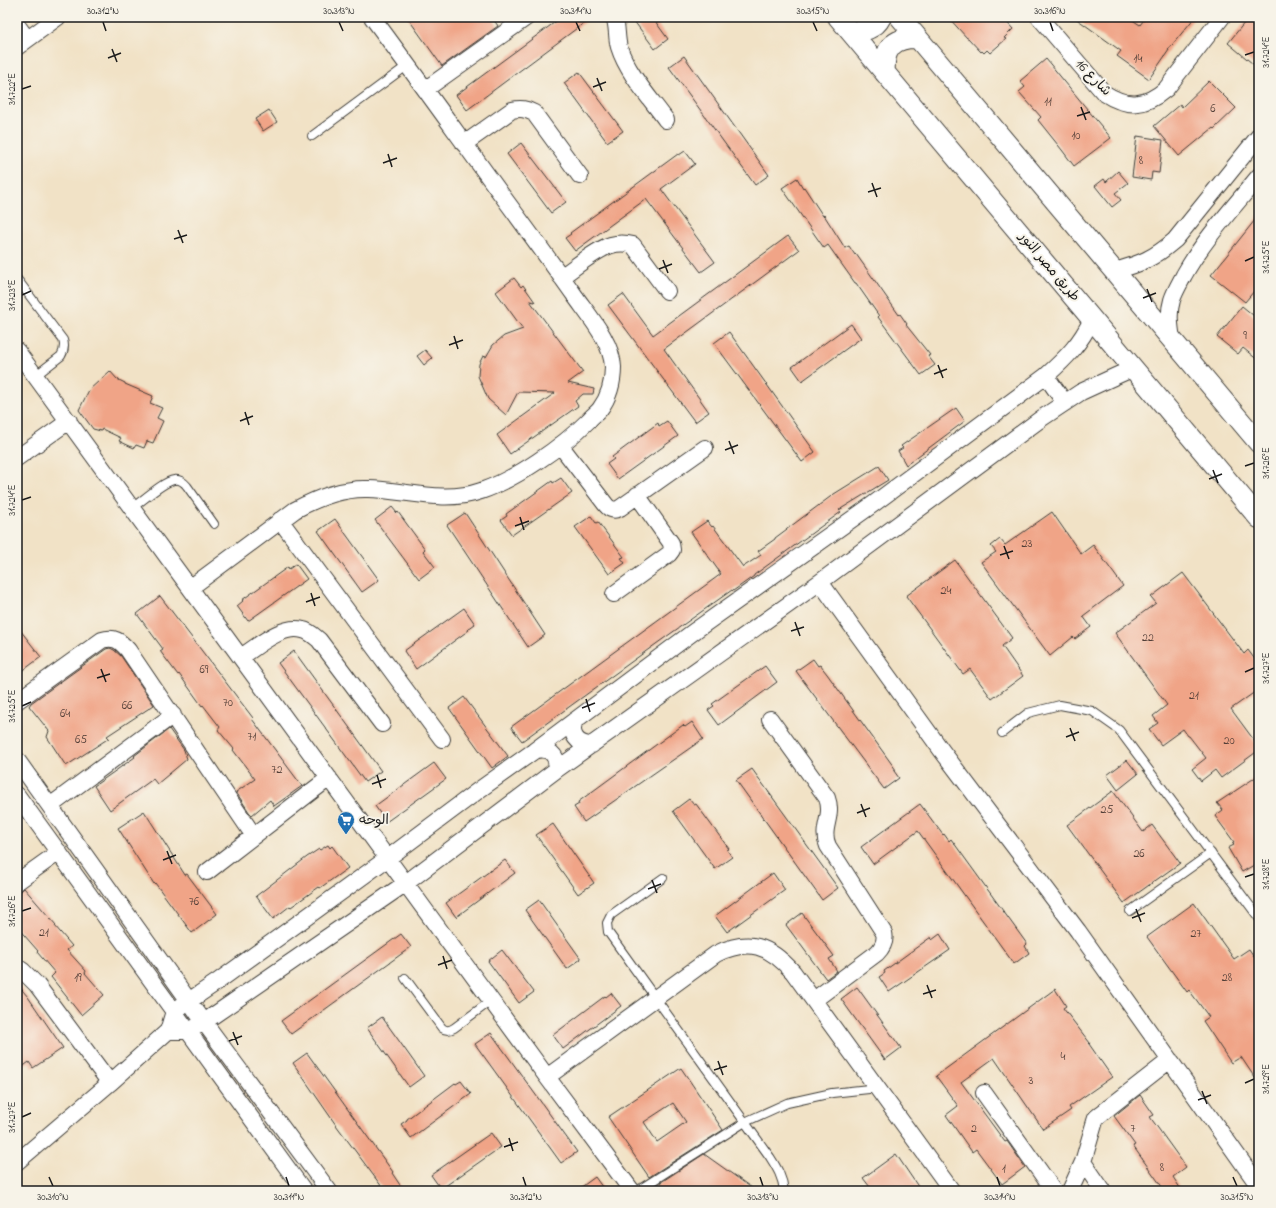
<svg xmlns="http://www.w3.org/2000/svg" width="1276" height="1208" font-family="'Indie Flower','Playpen Sans Arabic',sans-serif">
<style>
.building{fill:#f0a487;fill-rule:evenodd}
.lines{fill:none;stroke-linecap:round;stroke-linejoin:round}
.service-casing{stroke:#3c3a36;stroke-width:10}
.minor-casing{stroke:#3c3a36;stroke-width:18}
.tertiary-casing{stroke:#3c3a36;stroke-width:22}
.service{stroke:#fff;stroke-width:8}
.minor{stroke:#fff;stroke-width:16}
.tertiary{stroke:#fff;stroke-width:20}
.ticks{fill:none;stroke:#1c1c1c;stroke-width:1.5}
.labels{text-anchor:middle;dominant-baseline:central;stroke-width:4;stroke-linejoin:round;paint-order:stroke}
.number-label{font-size:12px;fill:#513e37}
.street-label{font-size:14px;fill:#1c1c1c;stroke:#f7f3e8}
.poi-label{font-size:14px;fill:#1c1c1c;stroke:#f7f3e8;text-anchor:start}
.neatline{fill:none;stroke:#1c1c1c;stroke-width:1.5}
.ticks-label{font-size:10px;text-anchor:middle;fill:#1c1c1c}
</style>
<rect width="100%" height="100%" fill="#f7f3e8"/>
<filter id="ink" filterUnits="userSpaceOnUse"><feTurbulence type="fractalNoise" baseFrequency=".025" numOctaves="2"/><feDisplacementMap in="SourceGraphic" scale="8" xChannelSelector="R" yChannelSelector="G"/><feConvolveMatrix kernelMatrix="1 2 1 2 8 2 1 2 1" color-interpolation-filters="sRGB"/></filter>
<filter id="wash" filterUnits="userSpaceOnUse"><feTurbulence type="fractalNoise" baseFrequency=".012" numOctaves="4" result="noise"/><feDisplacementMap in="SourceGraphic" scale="16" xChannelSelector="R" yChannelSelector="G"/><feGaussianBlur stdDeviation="0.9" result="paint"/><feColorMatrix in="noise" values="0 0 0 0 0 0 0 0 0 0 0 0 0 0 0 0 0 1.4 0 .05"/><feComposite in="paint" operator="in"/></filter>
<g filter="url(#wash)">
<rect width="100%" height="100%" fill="#f1e2c6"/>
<g id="blocks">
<path class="building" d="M407 17H492L498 26 442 66Z
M562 17H592L467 110 456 95Z
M631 17H652L668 39 655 49Z
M948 17H1002L1013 29 1004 38 1006 39 990 53 987 50 984 53 982 51 981 52 968 38H967Z
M1074 17H1128L1140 25 1146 17H1195L1168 50H1169L1149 79 1117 56 1121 51Z
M1249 17H1251L1259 23V69L1228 43Z
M684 56 769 175 755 185 669 67Z
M1046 59 1111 138 1074 166 1062 150 1038 120 1041 117 1019 92 1025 87 1020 81Z
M579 72 623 131 607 142 564 83Z
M1209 81 1236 108 1214 129 1213 128 1179 156 1154 126 1180 104 1182 107Z
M269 110 277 122 263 131 255 119Z
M1137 136 1163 140 1159 173 1152 172 1151 180 1132 177Z
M521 143 566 202 551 213 507 154Z
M685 151 695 164 661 189 715 262 701 272 646 199 575 251 565 238 571 234 570 233 678 154 679 155Z
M1118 171 1128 183 1115 193 1121 200 1112 207 1095 186 1104 179 1106 182Z
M797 178 803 188 804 187 823 216 824 215 845 248 849 246 855 255 856 254 899 315 900 314 907 324 906 325 930 355 928 356 935 365 921 375 878 317 879 316 856 283H855L828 245 824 248 782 188Z
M1259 215V285L1245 302 1211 275Z
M788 236 799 250 664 349 709 412 695 422 608 305 623 294 653 335Z
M514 278 521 287 523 285 535 302 530 301 583 372 568 383 594 389 593 394H583L575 401 578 406 510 454 497 435 555 393 518 392 506 415 488 399 478 376 479 364 483 356 486 357 493 345 504 336 523 329 496 292Z
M1242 306 1259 320V361L1243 348 1238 354 1217 337Z
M851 324 861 338 802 381 792 367Z
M729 332 815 452 802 462 714 343Z
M425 350 432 358 424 365 417 356Z
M110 371 117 379 125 383V384L153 396 150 403 162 408 157 418 163 421 153 443 147 441 144 448 136 445 134 448 119 441 121 438 102 429 101 431 93 429 79 410 89 390Z
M956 408 965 421 906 465 898 451 903 448 901 446Z
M667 421 678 436 618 479 607 464 614 459 612 457 658 423 659 426Z
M879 466 888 480 839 510 841 512 754 575V576L733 591 732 590 656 644 522 741 511 727 721 574 691 532 707 521 712 527 713 526 743 567 761 555 758 551 775 539V538L834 494Z
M561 478 572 493 512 535 501 520 507 516 506 514 552 481 553 483Z
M392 507 397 513 398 512 425 549 423 551 435 567 419 579 375 520Z
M1052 512 1081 554 1093 545 1123 586 1083 616 1091 627 1075 639 1073 637 1050 656 981 562 996 552 991 546 1000 539 1005 545Z
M465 513 545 635 528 647 447 525Z
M591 516 596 523 598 522 624 557 621 558 625 563 609 574 575 527Z
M335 519 379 580 362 592 318 531Z
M955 560 1012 638 1002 646 1023 676 992 699 970 669 963 674 906 596Z
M296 564 307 579 248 621 237 606 243 601 242 600 288 567 289 569Z
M1183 573 1244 654 1248 650 1259 665V689L1231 709 1259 747V750L1221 778 1215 770 1201 781 1192 769 1206 758 1189 736H1188L1183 729 1161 745 1149 729 1158 723 1153 716 1167 705 1115 633 1156 603 1151 597Z
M160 596 253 718 252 719 302 786 274 806 270 800 252 815 249 812 236 792 255 779 233 750 234 749 218 730 220 727 203 705 202 706 179 674 178 675 160 651 163 649 137 614Z
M464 608 475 624 468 629 469 630 416 669 404 651Z
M17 626 41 657 17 675Z
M110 648 114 650 121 656 154 705 107 736 109 738 66 766 47 737 49 731 29 706 31 703 106 649Z
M294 651 381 771 365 782 278 663Z
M813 659 818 666 820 665 827 674 896 770 894 771 899 778 884 789 796 671Z
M765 666 777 682 719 725 708 710 714 706 712 704Z
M464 697 508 756 492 768 449 708Z
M692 722 703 739 584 822 574 807 579 804 578 802 683 725 685 727Z
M169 729 184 750 187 759 157 784 153 779 110 810 94 786 135 757 134 756Z
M1127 760 1138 774 1118 790 1107 775Z
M434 763 446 779 386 822 375 806Z
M752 769 838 888 822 900 736 780Z
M1259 775V862L1242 872 1228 848 1234 845 1232 843 1234 842 1215 816 1223 810 1217 803Z
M1113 791 1143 832 1152 825 1180 863 1124 903 1067 825Z
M689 799 694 805 696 804 729 849 727 850 732 857 715 869 673 811Z
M920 804 943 835 944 834 949 841 951 839 1027 944 1025 946 1029 953 1014 964 918 831 873 864 861 847Z
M144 811 185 875 187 874 217 914 192 933 155 883 154 884 118 828Z
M553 824 594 883 578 894 536 835Z
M328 845 330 848 332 846 348 868 320 888 319 887 291 907 290 906 273 919 256 896 307 857 319 849 320 850Z
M505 860 515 873 456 917 446 903Z
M773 873 785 890 727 932 715 916Z
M24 888 56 925 55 926 72 946 67 950 86 971 85 973 104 995 81 1015 51 977 55 973 37 952 38 951 17 927V895Z
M539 900 581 959 567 969 525 910Z
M1194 903 1234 959 1249 949 1259 964V1084L1241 1057 1231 1063 1203 1021 1209 1017 1189 990 1187 992 1147 937Z
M802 913 834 956 829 959 837 971 826 979 786 925Z
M401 934 411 947 291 1034 281 1021Z
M940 934 950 950 889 992 879 977 885 973 884 971 931 937 932 940Z
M502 950 534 992 519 1003 488 961Z
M17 984 28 997 63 1048 33 1068 29 1062 17 1071Z
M857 987 901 1048 885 1060 841 999Z
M1055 989 1066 1006 1063 1008 1090 1043 1089 1044 1112 1077 1069 1107 1071 1110 1043 1129 994 1058 961 1082 1005 1142 1007 1141 1025 1167 1002 1184 976 1149 972 1152 946 1115 958 1106 936 1076Z
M611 993 621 1006 563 1049 553 1035 605 996 606 997Z
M382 1017 424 1076 409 1087 367 1028Z
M491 1033 577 1152 561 1163 475 1044Z
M307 1053 393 1172 392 1173 404 1191H385L336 1125 293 1063Z
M681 1068 723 1130 649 1177 608 1117ZM673 1103 686 1122 657 1142 644 1122Z
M461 1081 471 1094 411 1138 401 1124 407 1120V1119L455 1083 456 1084Z
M1140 1095 1154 1115 1150 1117 1186 1167 1173 1177 1182 1191H1165L1133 1146 1135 1145 1114 1116Z
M491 1133 501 1147 441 1189 431 1175Z
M704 1154 756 1191H658L655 1186Z
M896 1154 921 1191H873L863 1178Z
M595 1177 605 1191H576Z"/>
</g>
</g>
<g filter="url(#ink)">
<use href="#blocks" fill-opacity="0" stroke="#3c3a36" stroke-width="1"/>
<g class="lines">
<g class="service-casing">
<path id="service" d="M312 136 408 65
M17 279 63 340C65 346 64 351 61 356L35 376
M132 508C141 502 164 481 174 480 179 479 184 482 187 486L214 524
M1002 733 1028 713 1060 705 1092 711 1119 730 1259 918
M663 878 611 915 607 923 608 932 770 1157C777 1168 783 1178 784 1191
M1130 911 1211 853
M405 978 442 1028C446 1031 449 1031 454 1028L492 1000
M637 1191 745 1122 787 1103 832 1093 878 1088"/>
</g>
<g class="minor-casing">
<path id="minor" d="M614 17C618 26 616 37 619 47 627 73 651 99 666 120
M1039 17 1104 93C1127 108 1145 107 1166 89L1222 17
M17 25 27 39
M17 47 58 17
M426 89 527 17
M464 144 512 110C521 108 526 109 534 113L580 176
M1114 271C1141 264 1154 258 1175 240L1259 136
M561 277C574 268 597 249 611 245 618 243 625 243 633 245L667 291
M1172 339C1170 326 1168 313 1172 300 1175 291 1180 283 1184 275 1204 239 1233 208 1259 176
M17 351 547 1077 632 1191
M1046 376 1065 403
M560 445 606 505C610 510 615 511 620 508L705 448
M17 458 69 421
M280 520 442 739
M820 582 942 751 1078 931 1259 1186
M190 588 295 510C317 498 342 488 368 489 405 490 444 504 481 491 516 479 562 447 589 420 592 416 597 413 600 409 609 397 613 381 613 367 612 342 589 316 575 296 551 262 526 228 501 194 458 135 416 76 372 17
M614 594 669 554 672 550 671 543 637 495
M241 657C258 646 282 624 303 630 309 631 314 636 319 640L382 724
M17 701 102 640C114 636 120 641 128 650L254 836
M770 719 827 798C834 817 820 828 828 846L884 933C886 941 883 947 877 953L814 1000
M575 720C569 734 577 745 592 745
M534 751C548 746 559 755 556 770
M17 760 204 1022 329 1191
M17 795 304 1191
M50 806 173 715
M207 872 329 778
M17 882 59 852
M17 967 23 971 37 985 110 1083
M168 1031H189L204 1022 406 883 556 770 820 582 1042 418 1081 392 1118 375 1134 368
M547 1077 716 954C749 938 769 945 793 972L952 1191
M984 1093 1054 1191
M17 1162 110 1083 168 1031 174 1011 217 982 388 858 479 790 534 751 696 630 872 505 1046 376C1066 358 1081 343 1092 319
M1083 1162 1103 1191
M1070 1191 1083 1162 1095 1121 1096 1118 1102 1113 1170 1060"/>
</g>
<g class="tertiary-casing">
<path id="tertiary" d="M838 17 1259 518
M900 17 1259 443
M851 31C863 32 875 29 881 17
M885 73C883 49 893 37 918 38"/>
</g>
<use href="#service" class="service"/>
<use href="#minor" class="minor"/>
<use href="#tertiary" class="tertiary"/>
</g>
</g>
<path class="ticks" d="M103 22 106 31M339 22 343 31M576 22 580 31M813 22 817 31M1050 22 1053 31M112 49 117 62M1245 55 1254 52M108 58 121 53M597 78 602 91M593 87 606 82M22 89 31 86M1081 107 1086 120M1077 116 1090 112M388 154 392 167M383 163 397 158M872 183 877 197M868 192 881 188M178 230 183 243M174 239 187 235M663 260 668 273M1245 261 1254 257M659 269 672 264M1147 289 1152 302M22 295 31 291M1143 298 1156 293M454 336 458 349M449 345 463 340M938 365 943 378M934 374 947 369M245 412 249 425M240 421 253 416M729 441 734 454M725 450 738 445M1245 466 1254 463M1213 470 1218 483M1209 479 1222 474M22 500 31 497M520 517 524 530M515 526 529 521M1004 546 1009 559M1000 555 1013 551M311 593 315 606M306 602 320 597M795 622 800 636M791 631 804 627M101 669 106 682M1245 672 1254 668M97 678 110 674M586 699 590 712M22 706 31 702M582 708 595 703M1070 728 1075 741M1066 737 1079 732M377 775 381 788M372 784 386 779M861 804 866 817M857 813 870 808M167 851 172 864M163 860 176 855M1245 877 1254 874M652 880 657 893M648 889 661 884M1136 909 1141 922M22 911 31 908M1132 918 1145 913M443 956 447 969M438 965 452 960M927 985 932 998M923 994 936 990M233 1032 238 1045M229 1041 242 1036M718 1061 723 1075M714 1070 727 1066M1245 1083 1254 1079M1202 1091 1207 1104M1198 1100 1211 1095M22 1117 31 1113M509 1138 513 1151M504 1147 518 1142M49 1177 53 1186M286 1177 289 1186M523 1177 526 1186M760 1177 763 1186M997 1177 1000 1186M1233 1177 1237 1186"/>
<defs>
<g id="supermarket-pin" transform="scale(0.9)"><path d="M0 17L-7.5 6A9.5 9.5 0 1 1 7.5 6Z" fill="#1f6fb2" stroke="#f7f3e8"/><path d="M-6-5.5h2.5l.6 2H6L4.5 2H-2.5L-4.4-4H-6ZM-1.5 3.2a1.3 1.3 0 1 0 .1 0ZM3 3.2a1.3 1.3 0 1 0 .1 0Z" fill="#fff"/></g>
</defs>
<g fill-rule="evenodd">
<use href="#supermarket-pin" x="346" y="820"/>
</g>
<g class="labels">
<g class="number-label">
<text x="1138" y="59">14</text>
<text x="1048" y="102">11</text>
<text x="1213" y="109">6</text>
<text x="1076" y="136">10</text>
<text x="1141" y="161">8</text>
<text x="1245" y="336">9</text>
<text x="1027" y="544">23</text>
<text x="946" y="591">24</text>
<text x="1148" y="638">22</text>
<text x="204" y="670">69</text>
<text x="1194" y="696">21</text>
<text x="228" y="703">70</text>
<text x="127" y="706">66</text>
<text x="65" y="714">64</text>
<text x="252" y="737">71</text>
<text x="81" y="740">65</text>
<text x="1229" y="741">20</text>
<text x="277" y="770">72</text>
<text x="1107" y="810">25</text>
<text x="1139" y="854">26</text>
<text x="194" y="902">76</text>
<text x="44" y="933">21</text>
<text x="1196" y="934">27</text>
<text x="78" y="978">19</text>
<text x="1227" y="978">28</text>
<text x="1063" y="1057">4</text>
<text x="1031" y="1081">3</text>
<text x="974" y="1129">2</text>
<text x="1133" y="1129">7</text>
<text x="1162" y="1168">8</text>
<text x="1004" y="1169">1</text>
</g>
<g class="street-label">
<text transform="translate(1093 78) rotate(46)">شارع 16</text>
<text transform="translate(1049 267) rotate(50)">طريق مصر النور</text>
</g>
<g class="poi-label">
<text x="359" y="820">الوحه</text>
</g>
</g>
<rect width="1276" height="1208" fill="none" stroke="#f7f3e8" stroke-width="44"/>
<rect x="22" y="22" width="1232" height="1164" class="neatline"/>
<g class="ticks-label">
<text x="103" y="14">30.312°N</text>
<text x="339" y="14">30.313°N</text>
<text x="576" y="14">30.314°N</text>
<text x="813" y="14">30.315°N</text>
<text x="1050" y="14">30.316°N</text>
<text transform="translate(1265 52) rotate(-90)" y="4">31.724°E</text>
<text transform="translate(11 89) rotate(-90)" y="4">31.722°E</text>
<text transform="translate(1265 257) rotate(-90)" y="4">31.725°E</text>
<text transform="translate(11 295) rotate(-90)" y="4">31.723°E</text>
<text transform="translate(1265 463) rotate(-90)" y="4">31.726°E</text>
<text transform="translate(11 500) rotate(-90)" y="4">31.724°E</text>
<text transform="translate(1265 668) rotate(-90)" y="4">31.727°E</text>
<text transform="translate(11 706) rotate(-90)" y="4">31.725°E</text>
<text transform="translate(1265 874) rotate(-90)" y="4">31.728°E</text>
<text transform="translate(11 911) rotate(-90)" y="4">31.726°E</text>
<text transform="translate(1265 1079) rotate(-90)" y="4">31.729°E</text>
<text transform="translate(11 1117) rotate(-90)" y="4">31.727°E</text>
<text x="53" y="1200">30.310°N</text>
<text x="289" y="1200">30.311°N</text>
<text x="526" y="1200">30.312°N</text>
<text x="763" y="1200">30.313°N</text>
<text x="1000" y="1200">30.314°N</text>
<text x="1237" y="1200">30.315°N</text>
</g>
</svg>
